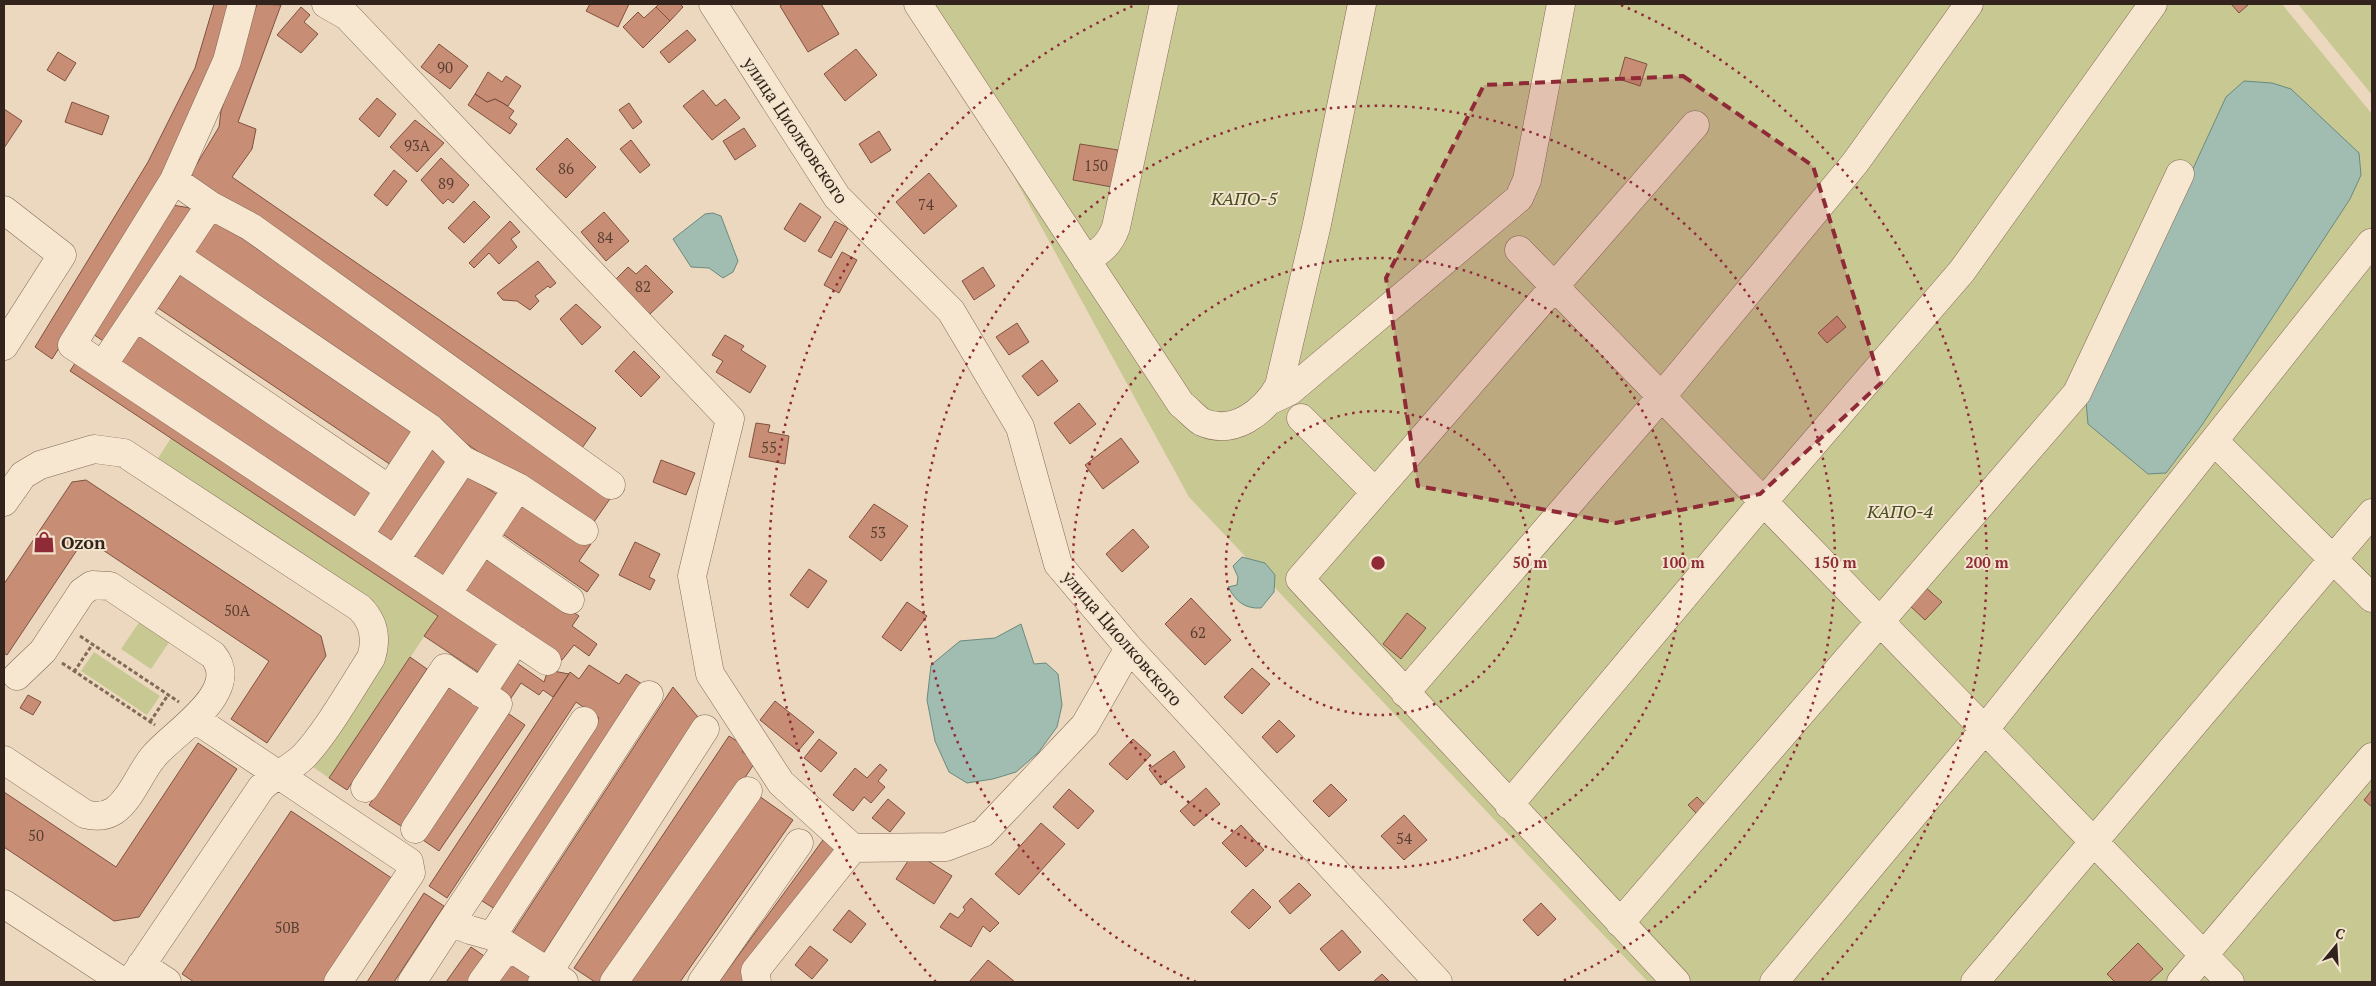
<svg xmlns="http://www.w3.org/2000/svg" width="2376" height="986" font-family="'PT Serif',serif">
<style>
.green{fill:#c8c893}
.water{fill:#a1bdb1;stroke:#698a7e}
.building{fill:#c88e75;stroke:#80513f}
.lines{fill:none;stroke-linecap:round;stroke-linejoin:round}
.minor-casing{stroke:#826958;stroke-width:29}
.path{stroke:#826958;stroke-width:3;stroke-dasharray:4 2.5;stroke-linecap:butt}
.minor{stroke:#f7e7d0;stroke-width:28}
.marked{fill:#8f2b37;fill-opacity:0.2;stroke:#8f2b37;stroke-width:4;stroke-dasharray:10 6;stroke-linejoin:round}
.ring{fill:none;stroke:#8f2b37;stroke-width:2.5;stroke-dasharray:2.5 5}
.labels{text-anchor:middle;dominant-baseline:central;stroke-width:4;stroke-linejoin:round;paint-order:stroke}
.number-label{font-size:15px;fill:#583e32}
.street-label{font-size:18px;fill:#32241c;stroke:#f3e4cd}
.park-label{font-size:18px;font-style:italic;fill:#484e23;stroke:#f3e4cd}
.poi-label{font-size:18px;font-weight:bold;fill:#32241c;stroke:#f3e4cd;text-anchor:start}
.centre{fill:#8f2b37;stroke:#f3e4cd;stroke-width:2.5}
.ring-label{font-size:15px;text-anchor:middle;font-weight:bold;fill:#8f2b37;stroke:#f3e4cd;stroke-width:4;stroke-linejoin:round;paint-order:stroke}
</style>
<rect width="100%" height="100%" fill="#ebd8be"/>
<path class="green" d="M909 4H2282L2372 114V982H1648L1189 497 961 80Z
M2298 4H2372V95Z
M171 438 438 616 329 778 310 765 386 649C391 634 388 624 379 612L155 463Z
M140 621 170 641 151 669 121 649Z
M94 652 160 696 147 715 81 671Z"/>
<path class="water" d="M2244 81 2272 83 2291 89 2359 153 2361 175 2350 199 2202 425 2166 473 2148 474 2088 424 2086 401 2226 97Z
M713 213 721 216 738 261 733 272 723 278 709 268 691 267 673 239 705 214Z
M1242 557 1265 563 1275 575 1274 592 1261 608C1244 609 1236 601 1228 587L1237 585 1238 577 1233 566Z
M1021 624 1034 664 1046 663 1058 674 1062 705 1057 727 1038 753 1016 772 993 779 967 783 949 772 935 741 927 700 931 665 960 641 995 638Z"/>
<path class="building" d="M214 4H238L171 174 52 359 35 347 148 162 195 68Z
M257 4 281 5 238 122 256 129 252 149 232 177 596 428 582 448 189 177 219 127 221 111Z
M590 4H629L618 27 586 11Z
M659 4H680L683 7 670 21 656 7Z
M783 4H821L839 34 808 52 780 6Z
M2231 4H2249L2239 13Z
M301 7 310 15 304 22 318 34 301 53 277 35Z
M656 7 670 21 643 48 623 27 638 12 644 18Z
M687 30 696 40 669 63 660 52Z
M439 44 468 66 450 89 421 67Z
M856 49 877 75 845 101 824 74Z
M58 52 76 63 65 81 47 70Z
M1625 57 1647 64 1640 86 1619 79Z
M488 72 502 82 506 76 521 86 508 106 495 99 487 102 475 94Z
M703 90 716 106 725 99 740 118 712 140 683 106Z
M475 94 487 102 495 99 503 103 514 111 509 118 517 124 510 134 468 105Z
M377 98 396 114 379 137 359 119Z
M72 102 109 116 102 135 65 122Z
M629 103 642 122 633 129 619 110Z
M4 109 22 121 4 148Z
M415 120 444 143 417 172 390 147Z
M744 128 756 146 735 160 723 141Z
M879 131 891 150 871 163 859 144Z
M567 138 596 167 566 198 536 169Z
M631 140 650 165 640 173 620 149Z
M1080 144 1118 150 1112 187 1073 180Z
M441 158 469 185 453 203 448 199 443 204 421 180Z
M394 170 407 181 387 206 374 195Z
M929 173 957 206 924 234 896 202Z
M474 201 490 217 464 243 448 228Z
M800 203 821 217 805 242 784 229Z
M172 205 197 209 106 343 90 332Z
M604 212 629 241 606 261 581 232Z
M216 220 612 496 589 529 193 253Z
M510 221 520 232 511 239 517 247 499 264 489 253 474 268 469 263Z
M835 221 848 228 831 258 818 251Z
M842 252 857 260 839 293 824 285Z
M538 261 556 283 550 288 548 286 535 296 539 301 530 310 517 301 503 300 497 293Z
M646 265 673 292 649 315 614 281 628 267 636 274Z
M983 267 995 286 974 300 962 281Z
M181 274 414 431 391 465 158 308Z
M576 304 601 327 582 345 560 319Z
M1837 316 1846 327 1827 343 1818 333Z
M1017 323 1029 342 1009 355 996 337Z
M140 331 377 489 355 522 118 364Z
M725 335 744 346 741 350 766 366 750 393 716 372 723 361 712 355Z
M634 351 660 377 641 397 615 371Z
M81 354 513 641 487 678 424 636 438 616 70 371Z
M1042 360 1058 381 1038 396 1022 376Z
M1079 403 1096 424 1070 444 1054 423Z
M756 423 770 425 768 432 789 436 785 464 749 457Z
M1121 438 1139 462 1103 489 1085 465Z
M430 448 449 461 389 547 370 533Z
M661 460 695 473 686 495 653 482Z
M467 475 501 497 444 582 410 559Z
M86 480 321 636 326 656 267 743 231 719 269 661 85 538 7 655 4 653V584L72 482Z
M525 499 591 544 579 561 599 575 587 592 501 533Z
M874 504 908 526 881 561 849 537Z
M1133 529 1149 547 1122 572 1106 554Z
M635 542 660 554 649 577 655 580 650 590 619 575Z
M488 553 579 616 572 626 597 644 589 656 574 645 562 660 461 592Z
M809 569 827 581 808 608 790 595Z
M1923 585 1942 602 1925 620 1907 603Z
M1191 598 1231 640 1205 665 1165 624Z
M907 602 927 616 901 651 882 637Z
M1407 613 1426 628 1401 659 1383 644Z
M410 657 427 669 347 790 329 778Z
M511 659 544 682 548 670 569 674 553 697 543 690 539 695 521 683 507 704 489 692Z
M589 665 619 684 626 674 642 684 495 909 479 899 599 718 576 702 447 898 429 886 570 672 579 679Z
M1252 668 1270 684 1242 714 1224 697Z
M452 682 486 704 404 828 369 805Z
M673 687 698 717 539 960 508 940Z
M28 695 41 702 33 715 20 708Z
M775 701 814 732 798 751 760 720Z
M506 712 525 725 439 851 420 838Z
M1279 720 1295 736 1277 753 1262 737Z
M729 736 746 747 742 752 756 761 608 982H595L574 968Z
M819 739 837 753 821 772 804 758Z
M1133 739 1151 755 1127 780 1109 764Z
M198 743 237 769 139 917 114 921 4 847V792L116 867Z
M1174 751 1185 767 1161 785 1149 769Z
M880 764 887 770 878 781 885 787 871 803 864 797 853 811 833 795 855 768 867 778Z
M1331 784 1347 800 1329 817 1313 801Z
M1206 788 1220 804 1194 826 1180 811Z
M1069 789 1094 811 1078 829 1053 807Z
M2372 790V807L2364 800Z
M759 796 793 820 680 982H628Z
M1697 797 1709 809 1700 817 1688 805Z
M888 799 905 813 890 832 872 818Z
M291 811 393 879 324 982H194L182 974Z
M1404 815 1427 840 1404 860 1381 836Z
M1041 823 1065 844 1019 895 995 874Z
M1241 825 1264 850 1246 867 1222 843Z
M828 833 844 844 743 982H719Z
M914 852 952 876 934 904 896 879Z
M1299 883 1311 895 1290 914 1279 901Z
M1253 889 1271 907 1249 929 1231 912Z
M424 893 444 906 394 982H367Z
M971 898 999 923 990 932 983 926 971 947 940 927 950 913 958 918 965 910 963 907Z
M1541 903 1556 919 1538 936 1523 920Z
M849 910 866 924 851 943 833 930Z
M1342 930 1361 952 1339 971 1320 949Z
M2138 943 2163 969 2149 982H2115L2107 974Z
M810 946 828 960 812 979 795 965Z
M471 947 490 960 473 982H446Z
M511 959 537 978 535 982H494Z
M988 960 1015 982H969Z
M1382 974 1390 982H1373Z"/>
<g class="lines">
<g class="minor-casing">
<path id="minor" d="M242 4 227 61 174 180 72 345 547 661
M326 4 347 16 730 419 692 576 710 674 781 783 853 848 755 971 757 982
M713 4 837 197 951 311 1020 427 1058 564 1129 648 1438 982
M918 4 1181 404C1188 409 1195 418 1202 422 1234 436 1264 412 1279 386L1317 224 1362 4
M174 180 210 205 251 227 611 485
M4 210 62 255 4 346
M1519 250 2230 982
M177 256 430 428 463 460 518 487 584 531
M1086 260C1101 251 1110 244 1116 227L1164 4
M136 317 389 489
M103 365 210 205
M1271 400 1290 391 1519 198 1527 180 1561 4
M1301 418 1374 491
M2214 441 2372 598
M4 502 23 475 40 465 94 449 124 453 360 608C374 622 377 639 371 658 352 687 327 732 304 756 291 769 274 775 261 788L130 982
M359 535 430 428
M483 540 570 600
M395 560 463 460
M447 594 518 487
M481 693 516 640
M1405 693 1662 396 1855 163 1969 4
M195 719 409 862 411 873 338 982
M4 760 85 814C95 817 104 817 114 811 132 798 140 772 154 756 174 732 243 692 213 655L110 586 92 585 82 592 43 651 17 676
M365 788 445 668 498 704 415 829
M1509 805 1764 501 1962 271 2153 4
M853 848 946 847 983 833 1085 725 1129 648
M4 904 123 982
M451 922 584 721
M1620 923 2077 393 2180 174
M492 936 649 695
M141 965 167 982
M412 982 451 922 470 930 492 936 564 982
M482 982 508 946
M542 982 705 729
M614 982 748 791
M702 982 799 843
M1676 982 1300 579 1695 125
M1774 982 1985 729 2371 243
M1975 982 2372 513
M2181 982 2372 757"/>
</g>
<path class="path" d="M80 636 179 702
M62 663 155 725
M74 672 92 645
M150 722 168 695"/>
<use href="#minor" class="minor"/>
</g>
<path class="marked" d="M1683 76 1813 166 1881 383 1760 494 1616 523 1418 486 1386 278 1484 85Z"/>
<g class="ring">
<circle cx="1378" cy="563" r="152"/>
<circle cx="1378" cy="563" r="305"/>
<path d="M1196 982A457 457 0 1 1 1560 982"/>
<path d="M936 982A609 609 0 0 1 1135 5M1621 5A609 609 0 0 1 1820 982"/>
</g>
<defs>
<g id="shop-bare" transform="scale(1.725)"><path d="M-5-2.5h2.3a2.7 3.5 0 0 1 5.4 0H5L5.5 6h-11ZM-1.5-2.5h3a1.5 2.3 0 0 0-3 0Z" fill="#8f2b37" stroke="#f3e4cd" stroke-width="2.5" paint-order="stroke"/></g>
</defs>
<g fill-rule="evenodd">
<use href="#shop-bare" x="44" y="542"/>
</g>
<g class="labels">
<g class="number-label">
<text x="445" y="67">90</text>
<text x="417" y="145">93А</text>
<text x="1096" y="165">150</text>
<text x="566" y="168">86</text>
<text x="446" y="183">89</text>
<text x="926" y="204">74</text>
<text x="605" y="237">84</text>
<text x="643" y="286">82</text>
<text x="769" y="447">55</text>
<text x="878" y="532">53</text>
<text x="237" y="610">50А</text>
<text x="1198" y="632">62</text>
<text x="36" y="835">50</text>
<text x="1404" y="838">54</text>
<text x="287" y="927">50В</text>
</g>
<g class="street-label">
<text transform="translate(796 130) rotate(56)">улица Циолковского</text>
<text transform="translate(1123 638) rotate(49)">улица Циолковского</text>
</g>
<g class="park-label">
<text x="1244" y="198">КАПО-5</text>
<text x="1900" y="511">КАПО-4</text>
</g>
<g class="poi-label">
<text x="61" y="542">Ozon</text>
</g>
</g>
<circle cx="1378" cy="563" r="8" class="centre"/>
<g class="ring-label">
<text x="1530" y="568">50 m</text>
<text x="1683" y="568">100 m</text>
<text x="1835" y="568">150 m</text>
<text x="1987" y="568">200 m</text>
</g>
<rect width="2376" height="986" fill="none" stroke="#32241c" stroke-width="10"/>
<g transform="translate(2336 946) rotate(18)" stroke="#f3e4cd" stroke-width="4" paint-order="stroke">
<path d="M0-4L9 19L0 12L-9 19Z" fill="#32241c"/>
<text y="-8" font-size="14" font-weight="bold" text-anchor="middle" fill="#32241c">С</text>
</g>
</svg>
